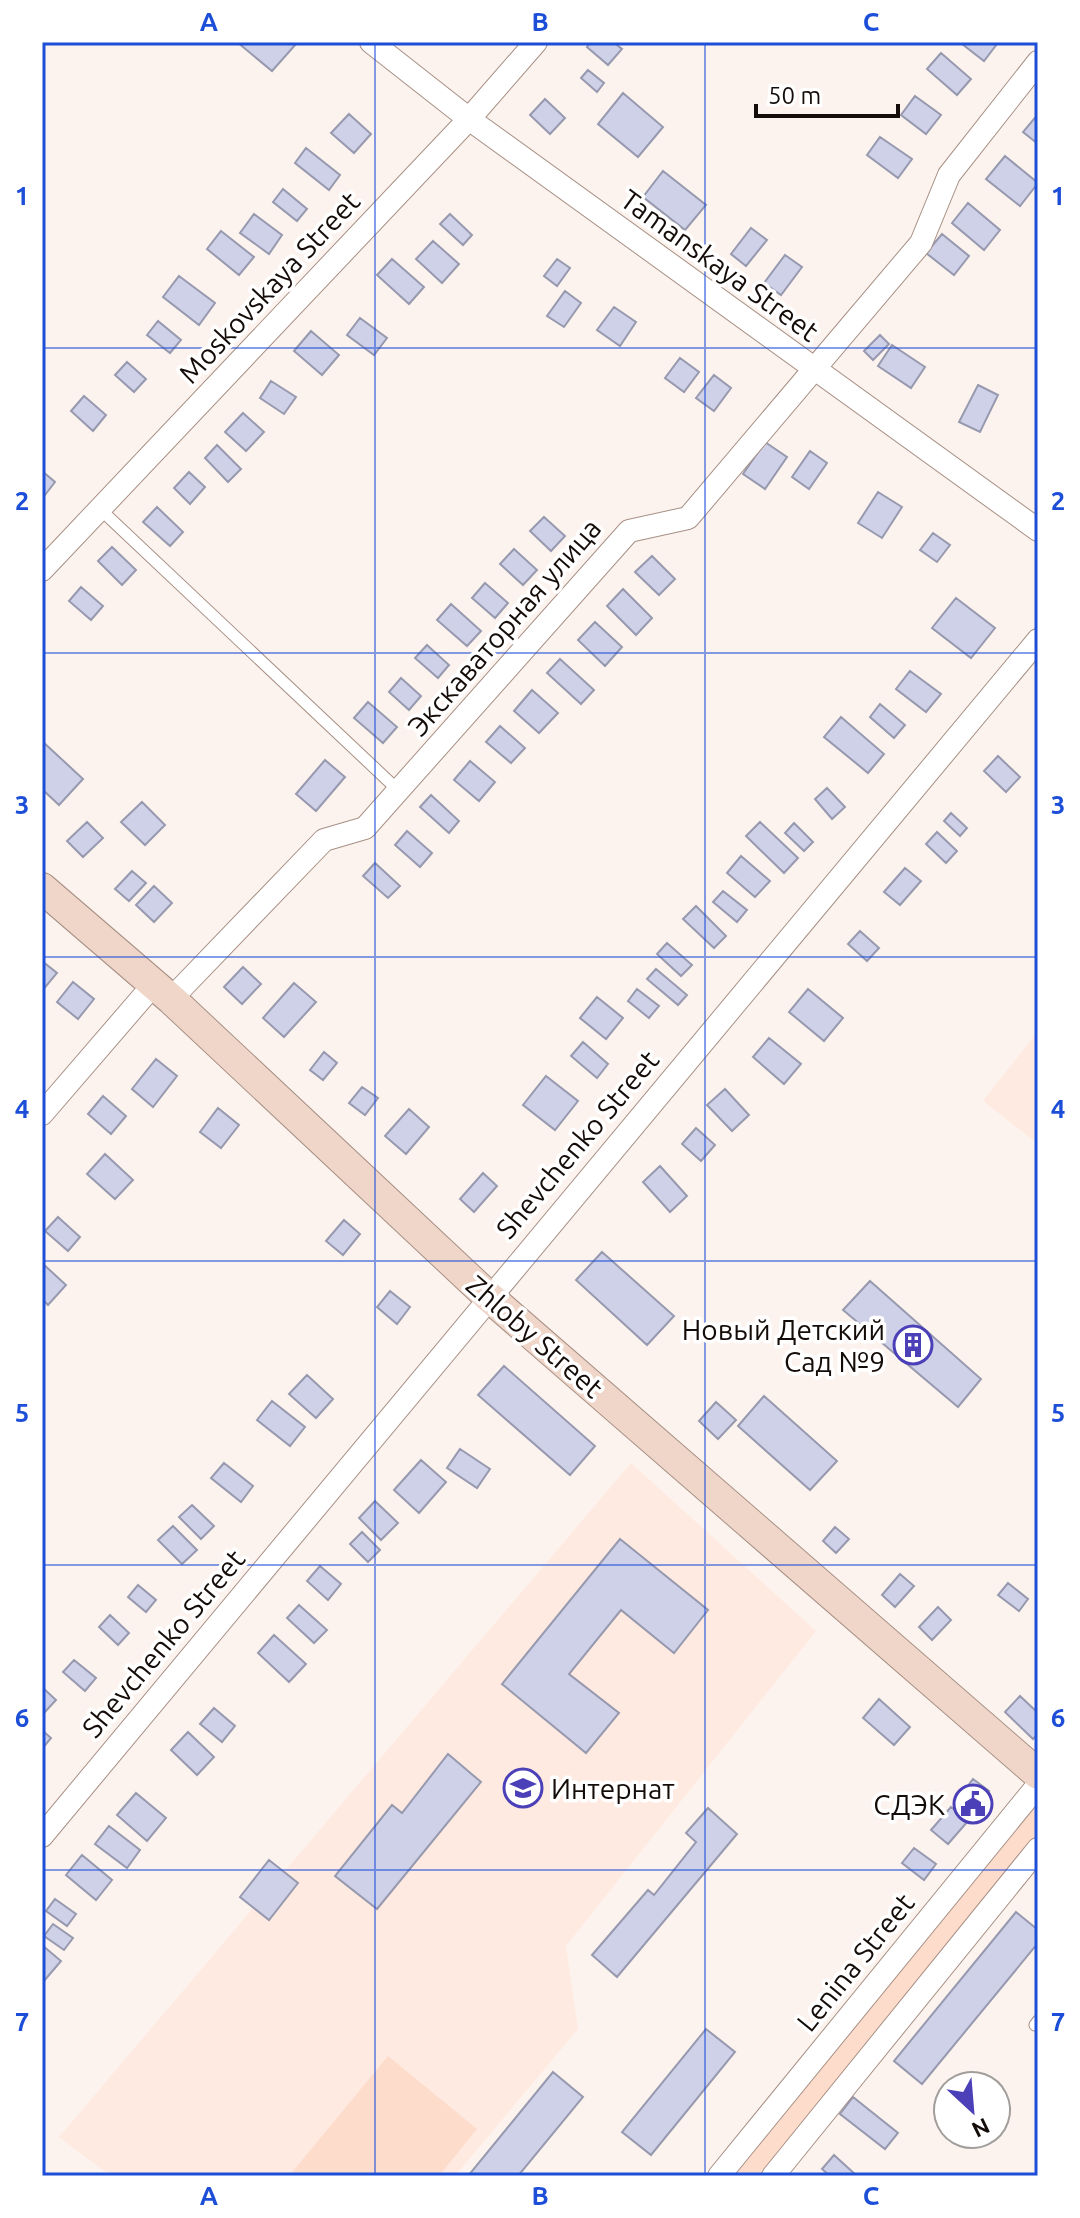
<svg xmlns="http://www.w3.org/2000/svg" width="1080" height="2218" font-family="Ubuntu,sans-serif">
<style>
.built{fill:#feeae0}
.green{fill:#fddccc}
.building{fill:#cfd1e8;stroke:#9799af;stroke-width:2}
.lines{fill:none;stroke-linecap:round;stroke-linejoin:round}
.lane-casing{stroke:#a79085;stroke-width:13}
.street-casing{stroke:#a79085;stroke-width:24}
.secondary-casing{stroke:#a79085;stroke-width:32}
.lane{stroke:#fff;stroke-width:11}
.street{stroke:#fff;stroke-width:22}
.secondary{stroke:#efd6c9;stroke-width:30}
.grid{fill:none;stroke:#1d4ed8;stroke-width:2;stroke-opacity:0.55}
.labels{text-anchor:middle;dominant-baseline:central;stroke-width:7;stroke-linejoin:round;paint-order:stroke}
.street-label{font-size:28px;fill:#140c08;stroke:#fff}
.poi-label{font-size:28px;fill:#140c08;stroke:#fff;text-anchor:end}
.neatline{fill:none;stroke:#1d4ed8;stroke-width:3}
.grid-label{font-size:26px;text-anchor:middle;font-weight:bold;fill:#1d4ed8}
</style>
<rect width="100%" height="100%" fill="#fdf3ee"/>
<path class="built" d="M1038 1031V1144L983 1101Z
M631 1463 816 1631 566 1946 578 2029 455 2176H111L59 2137Z"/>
<path class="green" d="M1038 1797V1845L769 2176H718Z
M388 2056 477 2129 439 2176H289Z"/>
<path class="building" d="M237 42H294L296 44 272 71Z
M591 42H613L622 49 608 65 587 47Z
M963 42H994L997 44 984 61 962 44Z
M941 53 971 79 957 95 927 69Z
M588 70 604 83 597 92 581 78Z
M623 93 663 127 638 157 598 124Z
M915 96 941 115 926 134 901 115Z
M545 99 565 118 550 134 530 115Z
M349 114 371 134 354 153 331 133Z
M1038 114V144L1023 132Z
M880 137 912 159 898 178 867 155Z
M306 148 340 175 329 190 295 163Z
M1005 156 1038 183 1020 206 986 179Z
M663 171 706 205 685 230 643 197Z
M283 189 307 209 297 221 273 202Z
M968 203 1000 230 984 250 952 223Z
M254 214 282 235 269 254 240 233Z
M450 214 472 235 463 245 440 224Z
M751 228 767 240 746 266 731 254Z
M221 231 254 257 239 275 207 249Z
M942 234 969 256 954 275 926 253Z
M433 241 459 264 442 283 416 259Z
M785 255 802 267 781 295 764 283Z
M392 259 424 287 409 304 377 275Z
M557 259 570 268 557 286 544 276Z
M179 276 215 303 199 325 163 297Z
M565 291 581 303 564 327 547 316Z
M614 307 636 322 620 346 597 330Z
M360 318 387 338 374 355 347 335Z
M158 321 181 340 170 353 147 335Z
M311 331 339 355 322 375 294 351Z
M880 335 889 344 873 360 864 351Z
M892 345 925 367 911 388 878 366Z
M680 358 699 372 684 392 665 378Z
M127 362 146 379 134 392 115 375Z
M714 375 731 388 714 411 696 398Z
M271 381 296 397 284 414 260 398Z
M978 385 998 395 980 432 959 422Z
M84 396 106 415 93 431 71 411Z
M243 413 264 432 246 451 225 432Z
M765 442 787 457 765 489 743 474Z
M217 445 241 469 228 482 205 458Z
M810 451 827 463 809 489 792 477Z
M42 471 55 482 45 495 42 493Z
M189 472 205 487 190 504 174 488Z
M878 492 902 507 882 538 858 523Z
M157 507 183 532 170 546 143 522Z
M544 517 565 536 551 551 530 531Z
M933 533 950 545 937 562 920 550Z
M112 547 136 570 122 585 98 561Z
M514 549 537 570 523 585 500 564Z
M652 556 675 579 659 595 635 572Z
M485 583 508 603 495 618 472 598Z
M81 587 103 606 91 620 69 601Z
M623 589 652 618 636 635 607 606Z
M956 598 995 628 971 658 932 628Z
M451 604 481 631 467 646 437 620Z
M595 622 622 647 605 666 578 640Z
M427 645 449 665 438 678 415 658Z
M560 659 594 690 581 704 547 673Z
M910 671 941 694 926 712 896 689Z
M401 678 421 696 409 710 389 692Z
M532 690 558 713 539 733 514 711Z
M368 702 397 727 383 743 354 718Z
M880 704 905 725 894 738 870 717Z
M841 717 884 754 868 773 824 737Z
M500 726 525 748 511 763 486 742Z
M42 741 83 779 59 805 42 789Z
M998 756 1020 777 1006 792 984 771Z
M325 760 345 777 316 811 296 794Z
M470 761 495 782 479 801 454 780Z
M827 788 845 807 832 819 815 799Z
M431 795 459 821 449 833 420 807Z
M142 802 165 825 145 845 121 822Z
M951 813 967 828 960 836 944 821Z
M87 822 103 838 83 857 67 841Z
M760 822 798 858 784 873 746 836Z
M794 823 813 842 804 851 785 833Z
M407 831 432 853 420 867 395 845Z
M937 832 957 851 946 863 926 844Z
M741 856 770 881 755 897 727 873Z
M375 863 400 886 388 898 363 876Z
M905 868 921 881 900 905 884 892Z
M132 871 146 883 129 901 115 889Z
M154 886 172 903 154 922 136 905Z
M723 891 747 910 737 922 713 902Z
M696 906 726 936 714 948 683 919Z
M860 931 879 948 867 961 848 944Z
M667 943 692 965 681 976 657 954Z
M42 961 57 973 42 991Z
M243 967 261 984 242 1004 224 987Z
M656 969 687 995 678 1005 647 979Z
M73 982 94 999 78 1019 57 1002Z
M294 983 316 1002 284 1037 263 1018Z
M637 989 659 1006 649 1018 628 1001Z
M808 989 843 1018 824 1041 789 1012Z
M597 997 623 1018 606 1039 580 1018Z
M769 1038 801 1064 784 1084 753 1057Z
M583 1042 608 1064 597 1078 571 1056Z
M324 1052 337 1063 323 1080 310 1070Z
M156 1059 177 1076 153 1107 132 1089Z
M546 1076 578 1101 555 1130 523 1105Z
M362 1087 378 1098 365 1115 349 1103Z
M725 1089 749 1115 732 1131 707 1105Z
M103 1096 126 1116 111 1134 88 1114Z
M218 1108 239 1125 221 1148 200 1132Z
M409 1109 429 1127 406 1154 385 1136Z
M696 1128 715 1145 701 1161 682 1144Z
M105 1154 133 1180 115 1199 87 1174Z
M660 1166 687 1196 670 1212 643 1182Z
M483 1173 497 1186 474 1212 460 1199Z
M58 1217 80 1237 68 1251 45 1231Z
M344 1220 360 1234 343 1255 326 1241Z
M602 1252 674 1316 647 1345 576 1280Z
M42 1263 66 1285 48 1305 42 1299Z
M870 1281 981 1379 958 1407 843 1310Z
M390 1291 410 1307 397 1324 377 1307Z
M504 1366 595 1446 570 1475 478 1395Z
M307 1375 333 1399 316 1418 289 1394Z
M764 1396 837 1461 810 1490 738 1426Z
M272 1401 305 1427 290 1446 257 1420Z
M716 1402 736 1420 718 1439 699 1421Z
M460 1449 490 1469 477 1488 447 1468Z
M421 1460 446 1482 419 1513 394 1490Z
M224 1463 253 1486 241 1502 211 1478Z
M375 1501 398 1523 381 1540 359 1518Z
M192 1505 214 1526 201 1539 179 1517Z
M173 1526 197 1550 182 1564 158 1540Z
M835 1527 849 1539 836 1553 823 1541Z
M362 1532 380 1550 368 1562 350 1544Z
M620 1539 708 1610 674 1653 621 1610 569 1674 619 1713 586 1753 502 1684Z
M320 1566 341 1584 328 1600 307 1581Z
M900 1574 914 1586 895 1607 882 1595Z
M1008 1583 1028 1599 1019 1611 998 1595Z
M138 1585 156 1600 146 1612 128 1597Z
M299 1605 327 1630 314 1643 287 1618Z
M938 1607 951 1620 932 1640 919 1627Z
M110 1615 129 1633 118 1645 99 1627Z
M274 1635 306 1664 289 1682 258 1653Z
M74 1660 96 1678 85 1691 63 1672Z
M42 1687 56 1700 44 1713 42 1711Z
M1020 1696 1038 1713V1734L1033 1739 1005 1712Z
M879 1699 910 1727 894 1745 863 1718Z
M214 1708 235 1726 222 1742 200 1724Z
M42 1730 51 1738 42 1749Z
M188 1732 214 1757 197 1775 171 1750Z
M448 1754 481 1782 377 1909 335 1876 392 1805 402 1813Z
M973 1779 989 1791 973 1812 957 1800Z
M136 1793 166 1818 147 1841 117 1815Z
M951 1807 968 1821 948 1844 931 1830Z
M708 1808 737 1834 617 1977 592 1955 648 1890 654 1895 696 1842 686 1833Z
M109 1826 140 1850 127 1868 95 1844Z
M914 1848 936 1864 924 1880 902 1863Z
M82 1855 112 1880 96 1900 66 1875Z
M269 1860 298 1883 269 1920 240 1897Z
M55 1899 76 1914 67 1926 46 1911Z
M1016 1912 1038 1930V1943L922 2084 894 2061Z
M53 1924 73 1938 64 1950 44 1936Z
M42 1945 61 1961 44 1981 42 1980Z
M706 2029 735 2052 651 2155 622 2132Z
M553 2072 583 2097 518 2176H468Z
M853 2097 898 2133 885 2149 840 2114Z
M834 2155 857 2176H830L822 2169Z"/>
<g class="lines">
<g class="lane-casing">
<path id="lane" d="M100 509 399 791
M1035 2025 1038 2021"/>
</g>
<g class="street-casing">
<path id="street" d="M371 42 469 119 1038 530
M42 570 469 119 536 42
M171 999 324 840 365 828 629 531 688 518 921 243 949 175 1038 62
M42 1114 154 984
M42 1836 1038 640
M719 2176 1038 1785
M773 2176 1038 1849"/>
</g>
<g class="secondary-casing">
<path id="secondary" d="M42 888 171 999 489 1297 1038 1774"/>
</g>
<use href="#lane" class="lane"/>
<use href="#street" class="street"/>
<use href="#secondary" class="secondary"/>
</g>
<path class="grid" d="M375 42V2176M705 42V2176M42 348H1038M42 653H1038M42 957H1038M42 1261H1038M42 1565H1038M42 1870H1038"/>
<defs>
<g id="building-ring" transform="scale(2)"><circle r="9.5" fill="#fff" stroke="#4b40b7" stroke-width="1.5"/><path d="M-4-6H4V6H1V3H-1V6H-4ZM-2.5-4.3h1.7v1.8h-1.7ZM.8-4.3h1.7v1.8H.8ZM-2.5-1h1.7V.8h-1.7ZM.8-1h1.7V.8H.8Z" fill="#4b40b7"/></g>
<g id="school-ring" transform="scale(2)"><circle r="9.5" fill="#fff" stroke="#4b40b7" stroke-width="1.5"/><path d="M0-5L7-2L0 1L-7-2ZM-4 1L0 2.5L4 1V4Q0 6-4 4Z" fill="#4b40b7"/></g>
<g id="civic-ring" transform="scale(2)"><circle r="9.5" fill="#fff" stroke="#4b40b7" stroke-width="1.5"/><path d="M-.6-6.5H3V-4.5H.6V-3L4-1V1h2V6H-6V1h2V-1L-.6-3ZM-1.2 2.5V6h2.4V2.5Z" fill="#4b40b7"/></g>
</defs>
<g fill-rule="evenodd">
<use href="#building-ring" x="913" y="1345"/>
<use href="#school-ring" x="523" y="1788"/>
<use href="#civic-ring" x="973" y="1804"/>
</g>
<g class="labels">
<g class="street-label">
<text transform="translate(720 265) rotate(36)">Tamanskaya Street</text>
<text transform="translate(269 287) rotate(-47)">Moskovskaya Street</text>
<text transform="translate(504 627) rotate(-49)">Экскаваторная улица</text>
<text transform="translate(577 1144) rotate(-50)">Shevchenko Street</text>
<text transform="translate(535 1336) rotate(41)">Zhloby Street</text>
<text transform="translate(163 1643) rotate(-50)">Shevchenko Street</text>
<text transform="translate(855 1962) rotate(-51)">Lenina Street</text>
</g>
<g class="poi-label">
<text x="885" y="1329">Новый Детский<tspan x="885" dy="32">Сад №9</tspan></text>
<text x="551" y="1788" text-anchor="start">Интернат</text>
<text x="945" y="1804">СДЭК</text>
</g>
</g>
<rect width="1080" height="2218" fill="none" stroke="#ffffff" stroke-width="88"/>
<g transform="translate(972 2110) rotate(154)"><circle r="38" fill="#ffffff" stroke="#a19e9c" stroke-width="2"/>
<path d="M0-6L14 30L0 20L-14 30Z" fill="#4b40b7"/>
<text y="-12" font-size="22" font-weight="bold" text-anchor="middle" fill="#140c08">N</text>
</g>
<path d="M756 104v12h142v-12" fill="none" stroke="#140c08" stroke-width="4"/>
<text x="768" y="104" font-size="24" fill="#140c08" stroke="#ffffff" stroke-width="6" paint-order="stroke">50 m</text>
<rect x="44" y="44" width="992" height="2130" class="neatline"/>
<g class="grid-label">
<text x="209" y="31">A</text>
<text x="540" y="31">B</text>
<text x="871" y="31">C</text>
<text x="22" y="205">1</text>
<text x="1058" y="205">1</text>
<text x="22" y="510">2</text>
<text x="1058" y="510">2</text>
<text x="22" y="814">3</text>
<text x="1058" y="814">3</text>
<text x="22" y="1118">4</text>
<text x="1058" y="1118">4</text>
<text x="22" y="1422">5</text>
<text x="1058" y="1422">5</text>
<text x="22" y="1727">6</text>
<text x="1058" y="1727">6</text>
<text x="22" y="2031">7</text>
<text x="1058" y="2031">7</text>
<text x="209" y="2205">A</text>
<text x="540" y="2205">B</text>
<text x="871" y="2205">C</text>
</g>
</svg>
